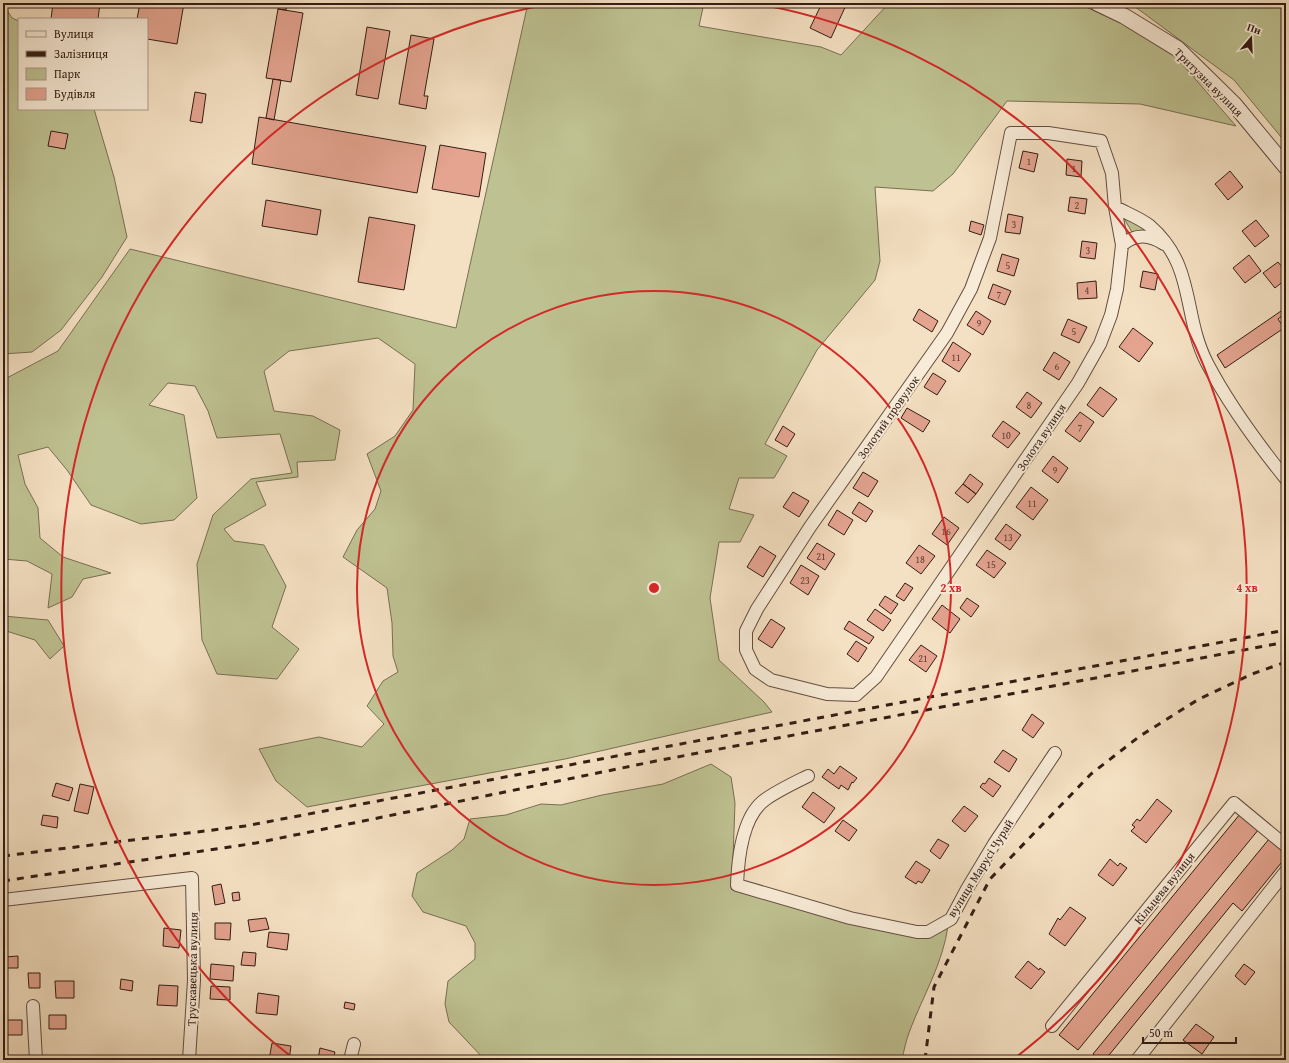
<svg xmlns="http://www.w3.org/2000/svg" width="1289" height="1063" font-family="'Gentium Book Plus',serif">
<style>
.green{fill:#bec191;stroke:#786f52}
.building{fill:#e4a490;stroke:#331d14}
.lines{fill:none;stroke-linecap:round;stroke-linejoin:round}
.minor-casing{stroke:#634e40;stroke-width:14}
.tertiary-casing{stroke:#634e40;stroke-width:17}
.minor{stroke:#f8ebd7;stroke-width:12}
.tertiary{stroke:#f8ebd7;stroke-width:15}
.rail{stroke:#331d14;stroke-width:3;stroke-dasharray:7 7;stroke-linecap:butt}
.ring{fill:none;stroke:#d62828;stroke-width:2}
.labels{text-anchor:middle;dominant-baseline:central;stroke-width:4;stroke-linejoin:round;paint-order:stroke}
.number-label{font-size:10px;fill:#5f3f33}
.street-label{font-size:12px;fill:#331d14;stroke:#f8ebd7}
.centre{fill:#d62828;stroke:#f8ebd7;stroke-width:2}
.ring-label{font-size:12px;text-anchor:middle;font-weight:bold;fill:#d62828;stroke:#f8ebd7;stroke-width:4;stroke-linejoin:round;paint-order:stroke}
</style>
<rect width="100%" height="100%" fill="#f4e0c2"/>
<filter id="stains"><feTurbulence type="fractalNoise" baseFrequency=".005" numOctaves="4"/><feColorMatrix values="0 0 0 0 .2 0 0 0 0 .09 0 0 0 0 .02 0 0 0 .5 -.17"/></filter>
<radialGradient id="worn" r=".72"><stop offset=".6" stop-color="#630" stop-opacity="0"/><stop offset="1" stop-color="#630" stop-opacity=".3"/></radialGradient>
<path class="green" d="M528 3H704L699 26 821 47 841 55 889 3H1077L1121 23 1177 58 1236 126 1140 104 1007 101 953 174 933 191 875 187 880 261 875 280 817 350 765 444 787 456 774 478H739L729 509 754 515 740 542H719L710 598 719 660 764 702 772 712 565 759 307 807 276 781 259 749 319 737 362 747 384 724 367 706 383 681 398 672 393 656 392 623 387 588 343 557 357 530 375 509 381 491 367 454 395 436 413 410 415 364 378 338 289 351 264 371 274 411 313 416 340 430 335 460 297 462 298 477 256 482 266 505 224 529 234 541 264 545 286 586 272 627 299 649 277 679 217 674 202 640 197 564 213 515 251 479 292 473 280 434 217 438 208 411 195 386 168 383 149 405 184 415 197 498 174 520 141 524 91 505 67 470 48 447 18 455 25 484 38 508 40 538 63 557 111 573 83 579 72 597 48 608 52 574 27 561 3 559V380L58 351 130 249 456 328Z
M1130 3H1286V143L1234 80Z
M3 4 12 18 19 21V109H94L114 177 127 237 102 277 61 330 32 352 3 354Z
M1122 215 1154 235 1132 232Z
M3 616 48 620 64 646 50 659 35 640 3 630Z
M711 764 731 777 735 803 732 886 916 934 948 926C943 963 923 996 910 1030 906 1040 904 1050 902 1060H485L449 1022 445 1004 448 981 475 959V943L466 926 423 912 412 896 417 873 452 850 464 839 470 819 506 815 541 804 561 805 602 795 663 784Z"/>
<path class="building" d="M53 3H100L98 19H51Z
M140 3H184L177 44 147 39V19H137Z
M279 3H287L286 10 278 9Z
M822 3H847L831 38 810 28Z
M278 9 303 13 291 82 266 78Z
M367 27 390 31 378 99 356 95Z
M411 35 434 39 424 96H428L426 109 399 104Z
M273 79 281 80 274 120 266 118Z
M195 92 206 94 202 123 190 121Z
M259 117 426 146 417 193 252 164Z
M51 131 68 134 65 149 48 146Z
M440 145 486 153 479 197 432 189Z
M1023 151 1038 154 1034 172 1019 168Z
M1067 159 1082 161 1081 177 1066 175Z
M1230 171 1243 187 1228 200 1215 184Z
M1070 197 1087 199 1085 214 1068 211Z
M266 200 321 210 317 235 262 226Z
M1008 214 1023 217 1020 234 1005 232Z
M369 217 415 225 404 290 358 282Z
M1256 220 1269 236 1255 247 1242 231Z
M971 221 984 225 981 235 969 231Z
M1082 241 1097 243 1095 259 1080 257Z
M1002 254 1019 259 1014 276 997 271Z
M1249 255 1261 271 1245 283 1233 268Z
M1278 262 1286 272V279L1275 288 1263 273Z
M1143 271 1158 274 1155 290 1140 287Z
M1096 281 1097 298 1078 299 1077 283Z
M993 284 1011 291 1005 305 988 298Z
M919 309 938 321 932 332 913 320Z
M1284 309 1286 313 1278 319 1284 328 1225 368 1217 355Z
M976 311 991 321 983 335 967 325Z
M1068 319 1087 327 1079 343 1061 335Z
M1133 328 1153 343 1139 362 1119 347Z
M953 342 971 354 959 372 942 361Z
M1054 352 1070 362 1059 380 1043 370Z
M933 373 946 381 937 395 924 387Z
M1100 387 1117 399 1103 417 1087 405Z
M1027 392 1042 403 1031 418 1016 407Z
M907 408 930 421 923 432 901 418Z
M1080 412 1094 422 1080 442 1065 431Z
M1003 421 1020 433 1008 448 992 436Z
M783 426 795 434 787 447 775 440Z
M1053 456 1068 468 1058 483 1042 471Z
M863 472 878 481 868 497 853 488Z
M970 474 983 484 976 494 963 484Z
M963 484 976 494 968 503 955 493Z
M1031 487 1048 500 1033 520 1016 507Z
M793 492 809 501 799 517 783 507Z
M859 502 873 511 866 522 852 513Z
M837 510 853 520 844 535 828 525Z
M944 517 959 528 947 545 932 534Z
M1006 524 1021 535 1010 550 995 539Z
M817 543 835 554 825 570 807 558Z
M919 545 935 556 921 574 906 563Z
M760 546 776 556 763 577 747 567Z
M987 550 1006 563 994 578 976 565Z
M801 565 819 576 808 595 790 583Z
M905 583 913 588 904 601 896 596Z
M885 596 898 604 891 614 879 605Z
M967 598 979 606 971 617 960 608Z
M942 605 960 619 950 633 932 619Z
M875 609 891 620 883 631 867 620Z
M771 619 785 628 772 648 758 639Z
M849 621 874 637 869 644 844 629Z
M856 641 867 648 858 662 847 654Z
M921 645 937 656 926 672 909 660Z
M1032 714 1044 723 1033 738 1022 730Z
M1003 750 1017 759 1009 772 994 762Z
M840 766 857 778 853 783 852 782 848 790 841 785 839 789 822 777 828 769 834 774Z
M989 778 1001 786 993 797 980 787 983 783 985 784Z
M56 783 73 788 69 801 52 796Z
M80 784 94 787 88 814 74 811Z
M813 792 835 808 824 823 802 807Z
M1157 799 1172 811 1146 843 1131 831 1135 827 1132 825 1137 819 1140 821Z
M964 806 978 816 965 832 952 821Z
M1240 814 1259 829 1078 1050 1059 1035Z
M43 815 58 817 57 828 41 825Z
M843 820 857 830 849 841 835 831Z
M938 839 949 845 940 859 930 851Z
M1269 839 1286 853V857L1242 911 1233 903 1105 1060H1100L1093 1054Z
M1110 859 1118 866 1120 863 1127 868 1113 886 1098 875Z
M916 861 930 870 922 883 918 881 916 884 905 877Z
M221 884 225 903 215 905 212 886Z
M239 892 240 900 233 901 232 893Z
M1070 907 1086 918 1065 946 1049 934 1058 918 1060 920Z
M266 918 269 929 250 932 248 920Z
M215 923H231L230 940 215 939Z
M164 928 181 930 179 948 163 946Z
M269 932 289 934 287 950 267 947Z
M243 952 256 953 255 966 241 965Z
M18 956V968H5V957Z
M1028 961 1039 970 1040 968 1045 972 1031 989 1015 977Z
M211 964 234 966 233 981 210 979Z
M1244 964 1255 972 1245 985 1235 976Z
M28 973H40V988H29Z
M121 979 133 981 132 991 120 989Z
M55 981H74V998H56Z
M159 985 178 986 177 1006 157 1005Z
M211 986 230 987V1000L210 999Z
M258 993 279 996 277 1015 256 1013Z
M345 1002 355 1004 354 1010 344 1008Z
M49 1015H66V1029H49Z
M4 1020H22V1035H5Z
M1196 1024 1214 1037 1202 1054 1183 1040Z
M272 1043 291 1046 289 1060H269Z
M320 1048 335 1052 333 1060H318Z
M3 1059H21V1060H3Z"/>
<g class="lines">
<g class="minor-casing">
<path id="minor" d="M1011 133H1048L1101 141 1112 173 1115 207 1122 245 1117 289 1111 315 1100 344 1078 383 876 677 856 695 827 694 771 680 755 669 746 650V631L757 609 810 527 947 333 971 289 990 238Z
M1115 207C1126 213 1140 218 1150 226 1196 266 1182 314 1207 363 1229 405 1257 443 1286 479
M1122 245C1136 233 1150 235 1164 244
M808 776C794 783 779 790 766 799 742 815 738 858 737 885L850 918 917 932H928L951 919 967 889 994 844 1055 753
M3 900 192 878 194 980 189 1060
M33 1006 36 1060
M1052 1026 1234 803 1286 846
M350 1060 354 1044
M1137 1060 1286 871"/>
</g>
<g class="tertiary-casing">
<path id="tertiary" d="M1097 3 1124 16 1178 49 1234 104 1286 167"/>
</g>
<use href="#minor" class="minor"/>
<use href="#tertiary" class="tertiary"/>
<path class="rail" d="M3 856 245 826 1286 630
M3 881 256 843 656 761 1286 642
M925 1060 934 987 990 879 1091 774 1140 736 1199 699 1252 674 1286 662"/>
</g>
<g class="ring">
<circle cx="654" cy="588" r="297"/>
<path d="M293 1058A593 593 0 0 1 556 3M752 3A593 593 0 0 1 1015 1058"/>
</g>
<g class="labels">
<g class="number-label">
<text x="1029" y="161">1</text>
<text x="1074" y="168">1</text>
<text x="1077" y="205">2</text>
<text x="1014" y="224">3</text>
<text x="1088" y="250">3</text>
<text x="1008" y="265">5</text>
<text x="1087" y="290">4</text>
<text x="999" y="294">7</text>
<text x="979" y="323">9</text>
<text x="1074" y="331">5</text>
<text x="956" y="357">11</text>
<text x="1057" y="366">6</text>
<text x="1029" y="405">8</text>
<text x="1080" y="427">7</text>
<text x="1006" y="435">10</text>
<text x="1055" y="470">9</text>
<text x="1032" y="503">11</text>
<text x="946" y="531">16</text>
<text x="1008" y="537">13</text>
<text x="821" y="556">21</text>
<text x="920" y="559">18</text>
<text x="991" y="564">15</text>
<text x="805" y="580">23</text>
<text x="923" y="658">21</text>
</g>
<g class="street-label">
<text transform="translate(1209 82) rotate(45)">Тритузна вулиця</text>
<text transform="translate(888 417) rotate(-55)">Золотий провулок</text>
<text transform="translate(1041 437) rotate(-56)">Золота вулиця</text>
<text transform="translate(980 868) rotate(-58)">вулиця Марусі Чурай</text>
<text transform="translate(1164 888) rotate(-51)">Кільцева вулиця</text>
<text transform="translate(192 969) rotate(-89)">Трускавецька вулиця</text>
</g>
</g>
<circle cx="654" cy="588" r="6" class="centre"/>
<g class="ring-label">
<text x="951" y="592">2 хв</text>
<text x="1247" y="592">4 хв</text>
</g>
<rect width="1289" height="1063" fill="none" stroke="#f4e0c2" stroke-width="16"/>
<rect x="4" y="4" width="1281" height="1055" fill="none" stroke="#331d14" stroke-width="2"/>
<rect x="8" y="8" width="1273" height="1047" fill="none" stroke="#331d14"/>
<rect x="18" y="18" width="130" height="92" fill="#f8ebd7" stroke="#a99989"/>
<rect x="26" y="31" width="20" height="6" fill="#f8ebd7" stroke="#a99989"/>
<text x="54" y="38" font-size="12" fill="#331d14">Вулиця</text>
<rect x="26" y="51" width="20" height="6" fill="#331d14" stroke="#a99989"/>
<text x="54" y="58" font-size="12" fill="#331d14">Залізниця</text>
<rect x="26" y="68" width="20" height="12" fill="#bec191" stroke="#a99989"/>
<text x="54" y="78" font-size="12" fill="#331d14">Парк</text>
<rect x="26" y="88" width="20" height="12" fill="#e4a490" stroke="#a99989"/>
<text x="54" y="98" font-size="12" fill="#331d14">Будівля</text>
<g transform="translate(1251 38) rotate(19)" stroke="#f8ebd7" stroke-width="3" paint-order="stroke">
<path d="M0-3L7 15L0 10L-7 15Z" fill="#331d14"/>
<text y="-6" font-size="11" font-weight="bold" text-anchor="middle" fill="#331d14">Пн</text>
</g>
<path d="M1143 1037v6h93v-6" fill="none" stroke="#331d14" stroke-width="2"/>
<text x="1149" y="1037" font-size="12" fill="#331d14" stroke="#f8ebd7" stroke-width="3" paint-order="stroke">50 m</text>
<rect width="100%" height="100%" filter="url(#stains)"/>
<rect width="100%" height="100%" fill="url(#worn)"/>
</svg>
